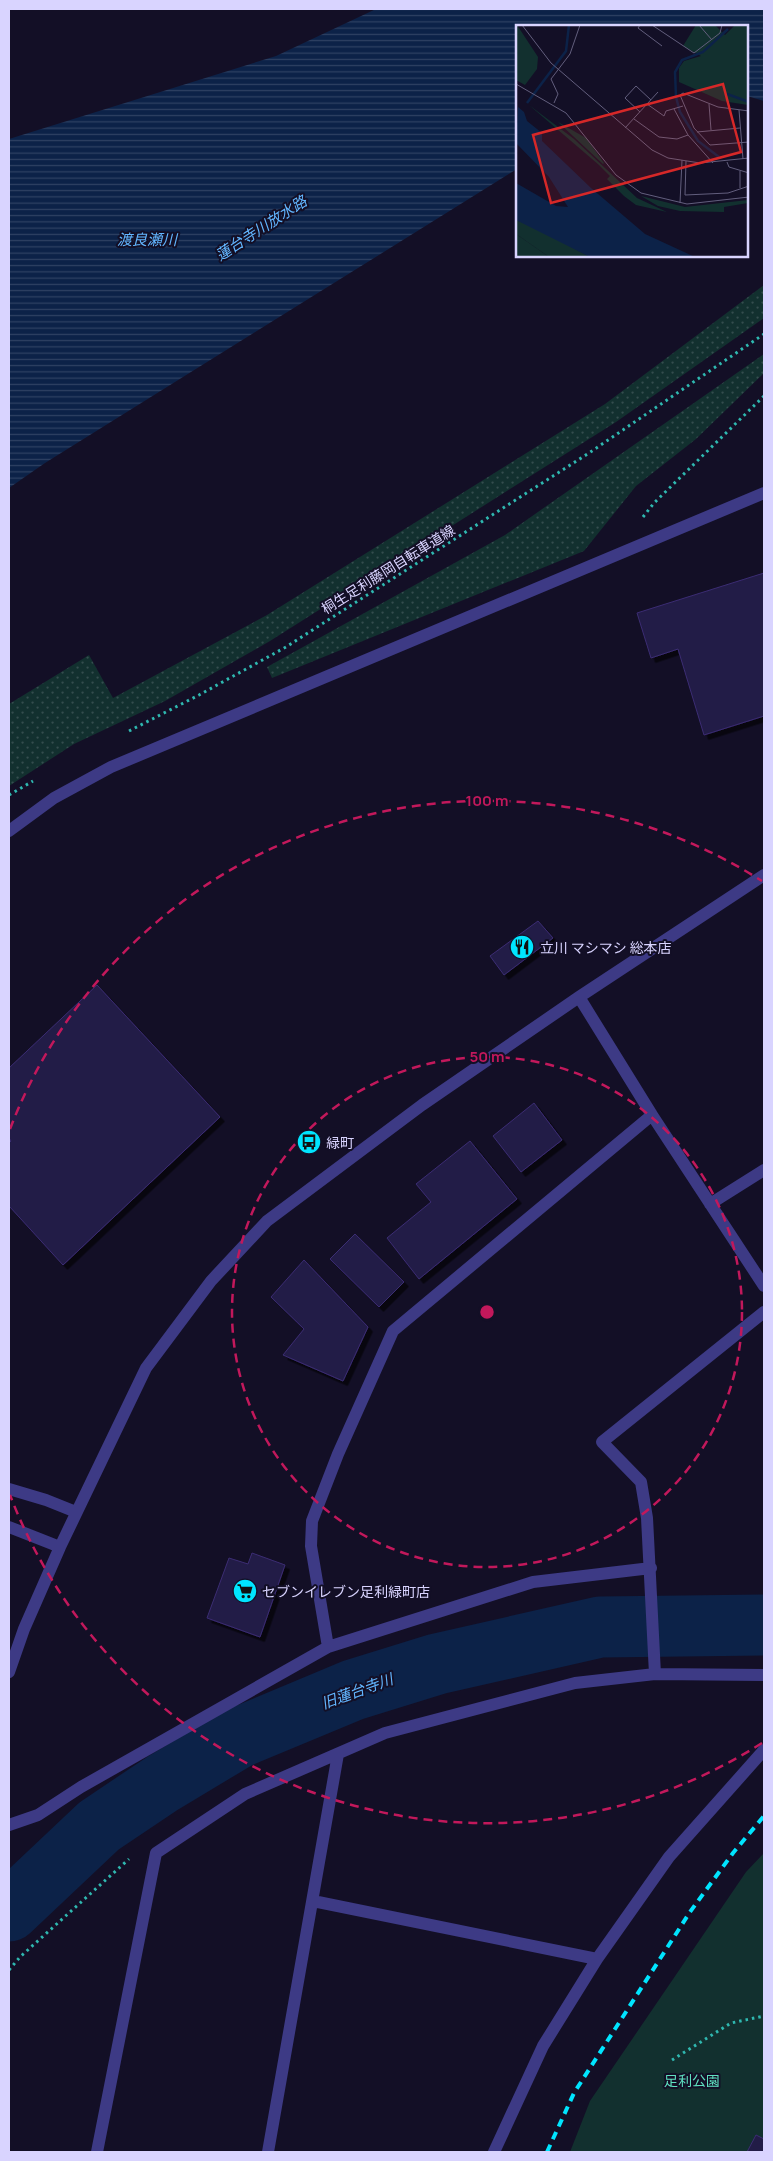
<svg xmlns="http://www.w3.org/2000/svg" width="773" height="2161" font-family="Manrope,'Noto Sans JP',sans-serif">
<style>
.grass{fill:url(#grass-dots)}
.green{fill:#12302f}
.water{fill:url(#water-rules)}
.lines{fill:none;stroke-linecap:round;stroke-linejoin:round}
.river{stroke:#0c2248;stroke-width:61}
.building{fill:#241b47;stroke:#3b2d73;filter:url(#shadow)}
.path{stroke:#2fb8b0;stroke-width:3;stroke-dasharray:2.5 4;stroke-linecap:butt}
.minor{stroke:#3d3a85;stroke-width:12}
.rail{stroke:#00e5ff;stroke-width:4;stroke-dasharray:8 6;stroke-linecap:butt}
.ring{fill:none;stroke:#c2185b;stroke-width:2.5;stroke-dasharray:9 6}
.labels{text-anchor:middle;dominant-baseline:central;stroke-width:4;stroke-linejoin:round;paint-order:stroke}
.street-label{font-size:14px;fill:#d9d4ff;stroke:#130f26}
.poi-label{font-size:14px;fill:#d9d4ff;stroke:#130f26;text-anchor:start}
.park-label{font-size:14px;fill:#5fe0c0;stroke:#130f26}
.water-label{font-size:15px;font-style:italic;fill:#62b6ff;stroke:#130f26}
.inset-river{fill:none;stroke:#0c2248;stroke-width:2.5}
.inset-road{fill:none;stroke:#625e7d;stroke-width:1}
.view{fill:#d62828;fill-opacity:0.15;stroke:#d62828;stroke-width:2.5}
.inset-edge{fill:none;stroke:#d9d4ff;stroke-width:2.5}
.centre{fill:#c2185b;stroke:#130f26;stroke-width:2.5}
.ring-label{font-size:15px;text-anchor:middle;font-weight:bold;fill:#c2185b;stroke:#130f26;stroke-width:4;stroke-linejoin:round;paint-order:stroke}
</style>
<defs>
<pattern id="grass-dots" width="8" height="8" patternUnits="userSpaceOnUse" patternTransform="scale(1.25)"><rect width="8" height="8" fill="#12302f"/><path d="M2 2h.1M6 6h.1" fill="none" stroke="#344d4e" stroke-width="1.8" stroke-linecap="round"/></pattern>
<pattern id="water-rules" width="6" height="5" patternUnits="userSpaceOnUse" patternTransform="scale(1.25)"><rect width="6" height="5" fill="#0c2248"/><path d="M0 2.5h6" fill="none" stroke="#2f4163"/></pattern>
<filter id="shadow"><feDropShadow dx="4.5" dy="4.5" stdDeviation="0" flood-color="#0009"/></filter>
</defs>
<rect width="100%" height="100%" fill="#130f26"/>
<path class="grass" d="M764 285V318L616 422 270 641 165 701 74 744 9 786V704L89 655 113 698 267 615 605 404Z
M764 354V373L696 439 636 486 584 551 272 678 267 667 505 535Z"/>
<path class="green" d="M764 1853V2152H570L590 2101 746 1872Z"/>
<path class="water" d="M376 9H764V101L747 96V26H517V169L45 463 9 488V139L276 56Z"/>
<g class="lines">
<path class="river" d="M9 1911 99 1826 163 1783 238 1738 353 1690 437 1664 600 1627 764 1625"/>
</g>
<path class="building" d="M764 573V716L704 735 678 649 651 658 637 613Z
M538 921 553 938 504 975 490 956Z
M97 985 220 1117 63 1265 9 1206V1143L11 1141 9 1138V1068Z
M534 1103 562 1140 521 1172 493 1136Z
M470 1141 517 1199 419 1279 387 1238 431 1202 416 1184Z
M355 1234 404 1282 379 1307 330 1259Z
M304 1260 368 1327 343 1381 283 1355 304 1329 271 1297Z
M252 1553 285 1565 260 1637 207 1618 229 1558 248 1564Z
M756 2135 764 2139V2152H747Z"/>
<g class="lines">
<path class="path" d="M643 517 654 503 764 396
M129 731 199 695 286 647 589 453 764 334
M9 795 33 781
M9 1970 20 1957 129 1859
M672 2060 731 2023 764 2016"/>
<path class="minor" d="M9 831 54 798 111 767 764 493
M579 997 652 1115 764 1286
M710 1204 764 1170
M9 1489 46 1500 76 1512
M9 1527 60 1547
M328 1647 311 1546 312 1521 338 1454 393 1331 652 1115
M9 1672 24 1629 60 1547 146 1368 211 1281 267 1221 422 1105 579 997 764 875
M655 1674 647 1518 641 1482 602 1442 764 1312
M9 1825 38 1815 81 1787 328 1647 533 1582 651 1568
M313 1901 597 1959
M97 2152 156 1853 245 1794 385 1733 575 1683 655 1674 764 1675
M268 2152 338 1754
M494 2152 543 2046 597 1959 669 1857 764 1750"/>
<path class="rail" d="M547 2152 574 2093 690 1912 733 1853 764 1816"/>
</g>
<g class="ring">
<circle cx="487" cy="1312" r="255"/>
<path d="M762 1743A511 511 0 0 1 10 1495M10 1129A511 511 0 0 1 762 881"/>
</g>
<defs>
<g id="restaurant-disc" transform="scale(1.25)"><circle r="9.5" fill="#00e5ff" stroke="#130f26"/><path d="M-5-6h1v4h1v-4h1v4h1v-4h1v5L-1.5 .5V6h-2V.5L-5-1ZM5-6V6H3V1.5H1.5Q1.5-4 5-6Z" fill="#111"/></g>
<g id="bus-disc" transform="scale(1.25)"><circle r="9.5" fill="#00e5ff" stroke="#130f26"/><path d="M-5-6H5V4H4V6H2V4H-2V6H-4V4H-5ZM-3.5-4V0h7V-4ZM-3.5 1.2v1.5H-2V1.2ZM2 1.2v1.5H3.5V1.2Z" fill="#111"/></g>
<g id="supermarket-disc" transform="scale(1.25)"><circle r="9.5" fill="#00e5ff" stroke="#130f26"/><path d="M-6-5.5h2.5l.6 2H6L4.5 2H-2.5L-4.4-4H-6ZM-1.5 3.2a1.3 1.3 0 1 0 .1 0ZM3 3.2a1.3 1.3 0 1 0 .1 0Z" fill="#111"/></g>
</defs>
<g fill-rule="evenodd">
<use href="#restaurant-disc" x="522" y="947"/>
<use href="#bus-disc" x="309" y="1142"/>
<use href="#supermarket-disc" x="245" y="1591"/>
</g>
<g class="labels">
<g class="street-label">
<text transform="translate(388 569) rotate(-32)">桐生足利藤岡自転車道線</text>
</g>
<g class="poi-label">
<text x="540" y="947">立川 マシマシ 総本店</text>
<text x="326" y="1142">緑町</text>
<text x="262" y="1591">セブンイレブン足利緑町店</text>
</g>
<g class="park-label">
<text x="692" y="2080">足利公園</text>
</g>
<g class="water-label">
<text transform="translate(261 228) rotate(-33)">蓮台寺川放水路</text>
<text x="147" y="239">渡良瀬川</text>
<text transform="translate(357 1691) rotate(-20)">旧蓮台寺川</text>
</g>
</g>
<g transform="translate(516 25)">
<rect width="232" height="232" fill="#130f26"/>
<path d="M13 80 58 114 121 173 151 187 120 180 108 171 91 154 94 151 83 140ZM42 97 70 113 88 138 87 139ZM125 171 169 182 232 175V178L208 182V187L164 186 142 181Z" fill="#12302f"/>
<path d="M0 195 20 203 74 232H33L0 209Z" fill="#12302f"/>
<path d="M1 0 22 32 21 44 9 60 0 55ZM180 0H199L209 10 219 0H232V80L206 76 163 57V43L168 36 185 31 167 21ZM0 209 13 218 33 232H0Z" fill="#12302f"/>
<path d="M2 82 8 87 11 96 26 108V116L75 163 129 209 179 232H74L0 195V158L40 181 52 182 33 152 0 118Z" fill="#0c2248"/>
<path class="inset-river" d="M211 69 233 77M11 78 50 26 53 0M203 132 182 116 164 87 160 72 159 47 166 35 187 27 212 4"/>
<path class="inset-road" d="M6 0 35 38 136 125 152 133 184 138 233 133M124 0 122 3 146 21M136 0 178 28 204 8 206 0M183 0 196 15M0 59 50 88 100 150 125 168 171 179 233 172M38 78 42 69 35 54 54 29 64 0M131 79 148 91 150 86 167 81M193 79 195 105M158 84 172 110 197 138M223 85 227 134M233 86 202 82 167 68 164 70 178 103 194 120 233 117M124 87 109 73 120 61 135 75M118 94 143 112 161 114 172 110M109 103 142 67M181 107 224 103M170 136 169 170 212 168 233 161M211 137 213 142 233 148M224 163V146M164 178 166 135"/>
<path class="view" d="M207 59 225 127 35 178 17 110Z"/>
<rect width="232" height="232" class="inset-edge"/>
</g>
<circle cx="487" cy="1312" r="8" class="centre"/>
<g class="ring-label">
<text x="487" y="806">100 m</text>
<text x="487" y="1062">50 m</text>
</g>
<rect width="773" height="2161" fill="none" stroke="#d9d4ff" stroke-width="20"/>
</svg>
